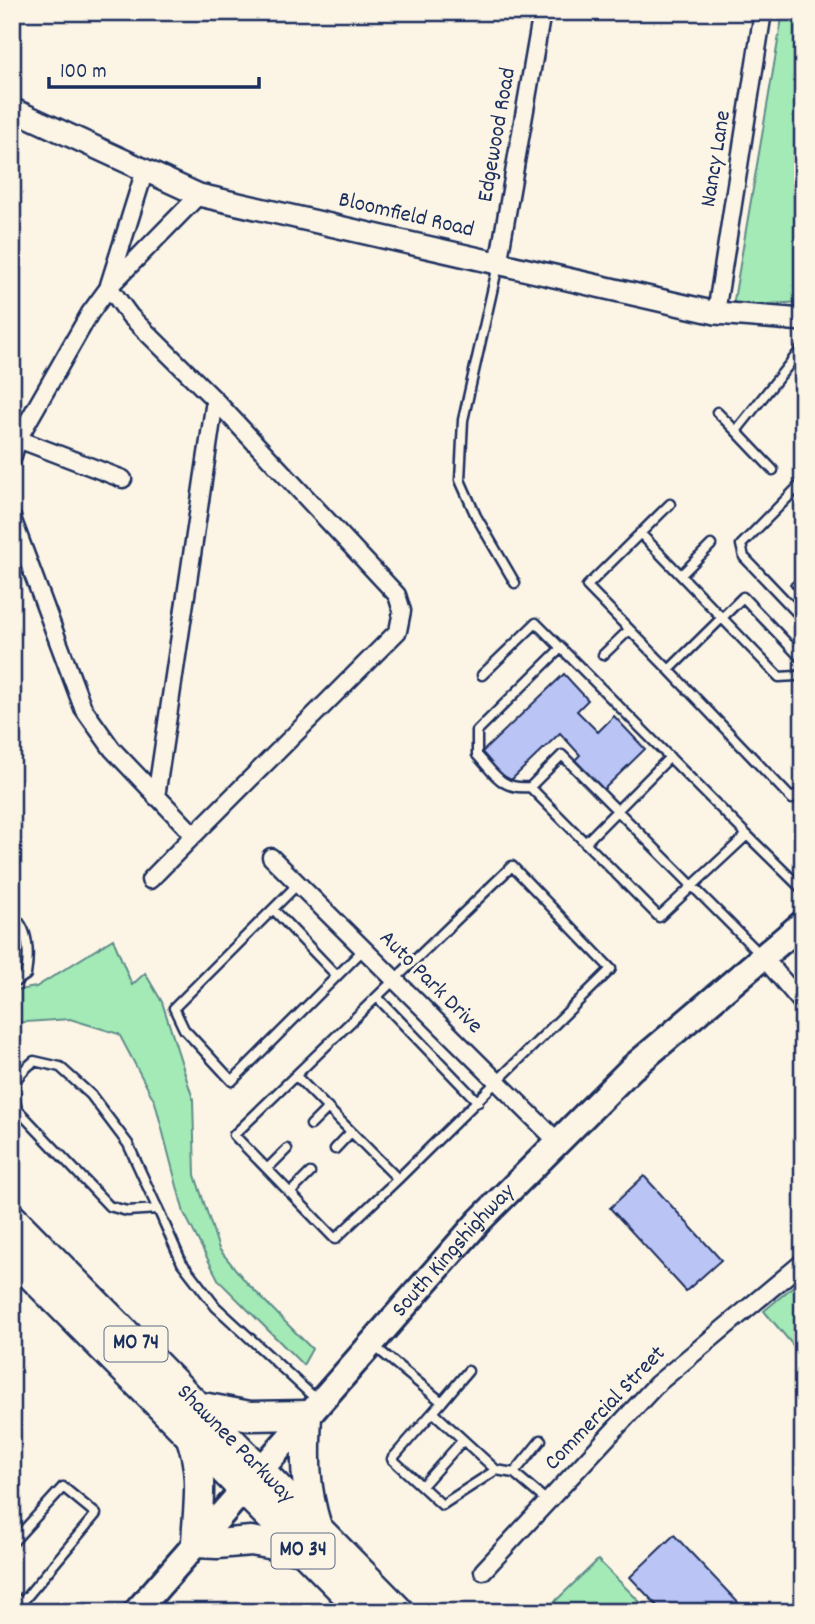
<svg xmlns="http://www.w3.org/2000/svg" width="815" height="1624" font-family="Dekko,sans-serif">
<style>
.green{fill:#a3eab6;stroke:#5f8c8a;stroke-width:2}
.building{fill:#bac4f5;stroke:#1b2f5e;stroke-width:2}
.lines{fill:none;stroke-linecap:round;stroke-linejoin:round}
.lane-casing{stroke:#1b2f5e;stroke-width:13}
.street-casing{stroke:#1b2f5e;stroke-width:21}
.secondary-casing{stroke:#1b2f5e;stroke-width:26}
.primary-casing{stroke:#1b2f5e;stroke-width:30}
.highway-casing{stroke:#1b2f5e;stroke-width:33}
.lane{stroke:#fcf5e5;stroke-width:8}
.street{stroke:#fcf5e5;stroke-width:16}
.secondary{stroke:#fcf5e5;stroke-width:21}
.primary{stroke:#fcf5e5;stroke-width:24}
.highway{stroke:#fcf5e5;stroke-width:28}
.labels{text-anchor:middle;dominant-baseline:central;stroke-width:6;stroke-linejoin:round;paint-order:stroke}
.shield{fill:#fcf5e5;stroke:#5e6a86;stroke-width:2}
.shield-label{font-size:21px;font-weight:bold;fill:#1b2f5e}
.street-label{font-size:23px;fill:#1b2f5e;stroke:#fcf5e5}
</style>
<rect width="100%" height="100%" fill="#fcf5e5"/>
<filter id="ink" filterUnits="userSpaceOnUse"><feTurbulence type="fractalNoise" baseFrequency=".0143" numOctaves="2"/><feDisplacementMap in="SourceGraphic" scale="14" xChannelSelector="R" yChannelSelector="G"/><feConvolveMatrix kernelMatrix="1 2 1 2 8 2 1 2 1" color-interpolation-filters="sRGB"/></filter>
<g filter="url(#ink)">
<path class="green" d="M783 12H803V302L733 306Z
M113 939 132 985 145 973 162 1002 193 1099 195 1175 219 1249 246 1282 312 1349 303 1365 219 1281 184 1213 155 1102 119 1034 70 1019 12 1023V991L36 987Z
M797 1283 803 1290V1357L764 1311Z
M598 1560 650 1612H544Z"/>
<path class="building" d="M803 574V601L790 584Z
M564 674 588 700 577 711 598 732 614 716 645 749 603 790 575 760 580 755 560 733 508 783 480 754Z
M644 1176 721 1260 686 1291 610 1208Z
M674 1535 747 1612H663L630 1577Z"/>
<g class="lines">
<g class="lane-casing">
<path id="lane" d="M498 265 463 420 460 480 476 516 515 583
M717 412 736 431
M773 470 736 431 803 347
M803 482 741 545 744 557 803 619
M640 533 779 677 796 676 803 674
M681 575 711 545
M561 648 747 835
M603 655 629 630
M803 660 743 597 669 670 792 799 803 789
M669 670 587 586 670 504
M482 675 536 623 561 648 477 731V755C495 774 501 790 530 787L659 917 747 835 803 890
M530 787 562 755 761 955
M585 843 670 757
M512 866 611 969 398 1179 335 1239 234 1135Z
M298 884 174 1008 184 1029 232 1081 363 950
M273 909 337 976
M12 916C30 927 29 957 26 975L12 984
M377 997 478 1102
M296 1076 398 1179
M311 1125 328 1108
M335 1149 351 1132
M267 1169 287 1149
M290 1193 310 1173
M158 1209 127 1211 109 1206 17 1109C10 1083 14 1078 34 1061L60 1067 91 1095 128 1144 155 1203 158 1209 182 1263 216 1307 317 1400
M373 1345 442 1402 392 1459 442 1505 496 1470 434 1413
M442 1402 468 1371
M496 1470 514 1473 548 1502
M514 1473 541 1440
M422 1486 463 1440
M12 1543 63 1487 96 1514 14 1612
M12 1595 21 1603"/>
</g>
<g class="street-casing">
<path id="street" d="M498 265 542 12
M109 285 145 170
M716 313 763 12
M18 439 123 479
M12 459 18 439 90 313 109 287 199 195
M12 518 83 708 112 749 194 835 398 631 402 611 397 595 215 400 130 316 109 287
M156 797 215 400
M271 857 557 1141
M150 880 194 835
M763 957 803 1004
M483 1571 657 1384 803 1262"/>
</g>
<g class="secondary-casing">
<path id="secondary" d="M12 109 199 195 716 313 803 320"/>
</g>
<g class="primary-casing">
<g id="primary">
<path id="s1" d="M136 1612 480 1220 632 1068 803 923"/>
</g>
</g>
<g class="highway-casing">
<g id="highway">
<path id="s2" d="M12 1218 400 1612"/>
<path d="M12 1256 364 1612"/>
<path d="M197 1406 250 1416 307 1415C305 1456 304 1487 317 1527"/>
<path d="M191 1438C204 1476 198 1504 196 1543L217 1544 251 1541 303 1550"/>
</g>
</g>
<use href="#lane" class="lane"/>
<use href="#street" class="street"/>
<use href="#secondary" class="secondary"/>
<use href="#primary" class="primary"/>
<use href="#highway" class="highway"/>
</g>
</g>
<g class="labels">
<g class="shield">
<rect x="104.5" y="1326.5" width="63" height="35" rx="5"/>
<rect x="271.5" y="1533.5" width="63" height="35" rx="5"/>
</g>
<g class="shield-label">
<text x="136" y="1344">MO 74</text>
<text x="303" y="1551">MO 34</text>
</g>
<g class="street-label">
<text transform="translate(498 135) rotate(-80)">Edgewood Road</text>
<text transform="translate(717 159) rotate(-81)">Nancy Lane</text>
<text transform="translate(406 216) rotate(13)">Bloomfield Road</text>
<text transform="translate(430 983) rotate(45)">Auto Park Drive</text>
<text stroke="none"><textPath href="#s1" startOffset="481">South Kingshighway</textPath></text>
<text transform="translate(606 1409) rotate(-46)">Commercial Street</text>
<text stroke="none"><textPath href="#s2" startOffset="318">Shawnee Parkway</textPath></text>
</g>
</g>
<rect width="815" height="1624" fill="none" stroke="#fcf5e5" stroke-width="42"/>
<rect x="21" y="21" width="773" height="1582" fill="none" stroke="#1b2f5e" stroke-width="2.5" filter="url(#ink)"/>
<path d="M49 77v10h210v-10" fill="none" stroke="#1b2f5e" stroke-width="3.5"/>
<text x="60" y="77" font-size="21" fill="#1b2f5e" stroke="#fcf5e5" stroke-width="5" paint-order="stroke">100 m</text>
</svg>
